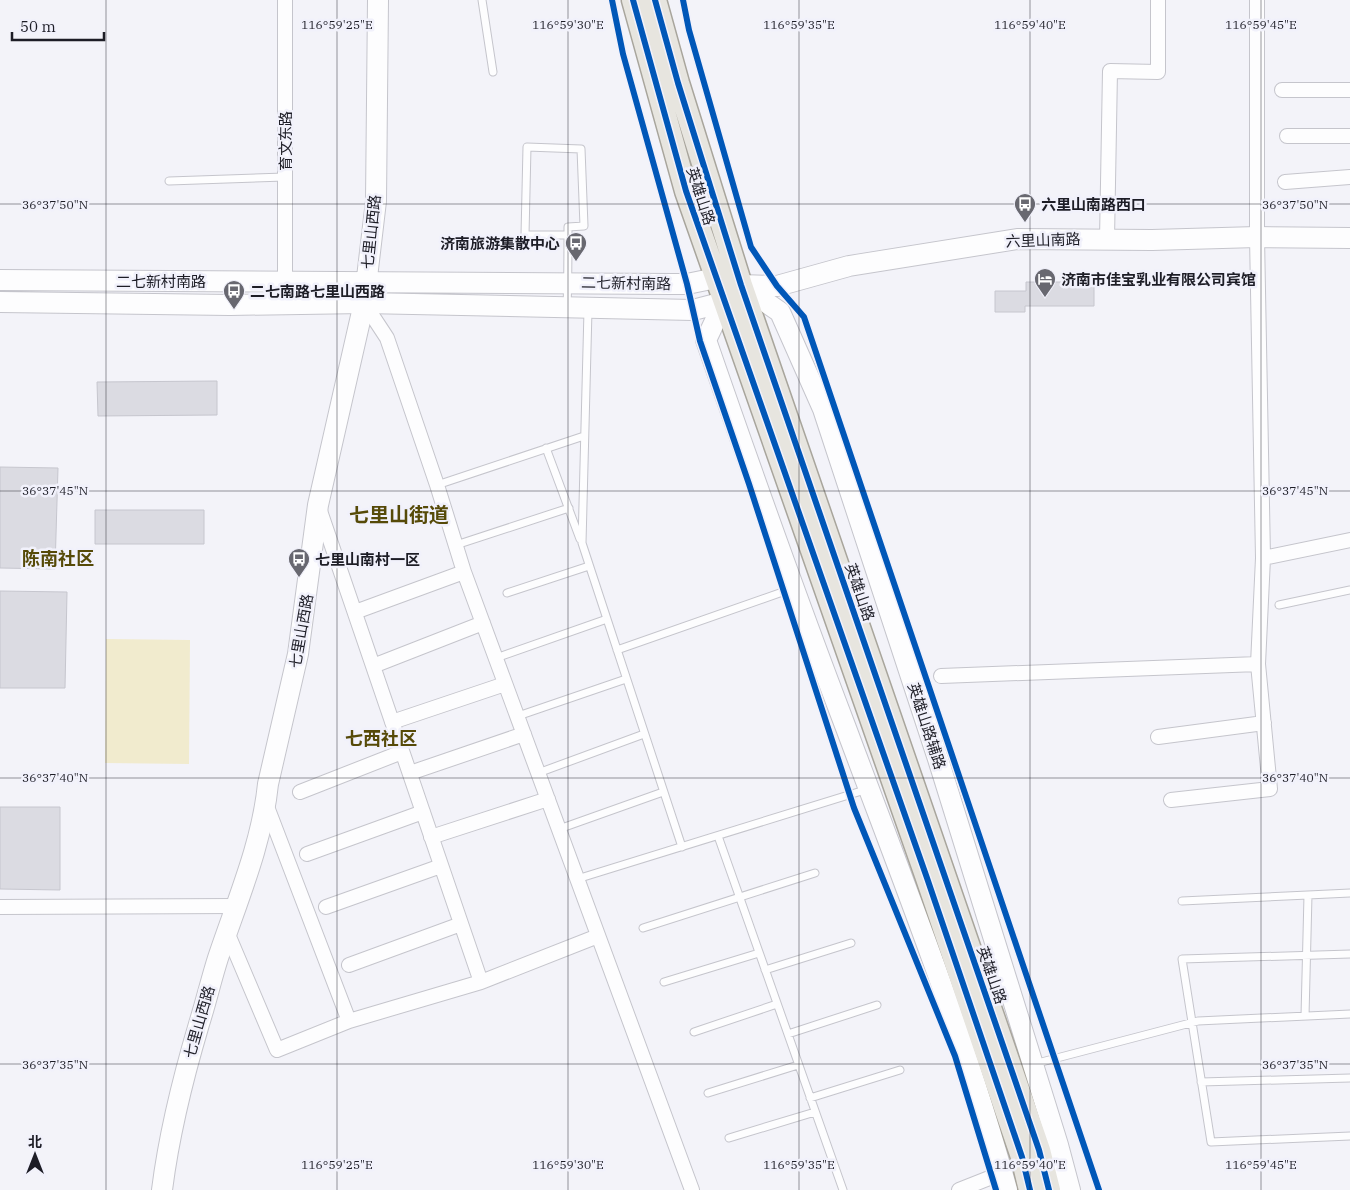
<svg xmlns="http://www.w3.org/2000/svg" width="1350" height="1190" font-family="'IBM Plex Serif','Noto Sans SC',serif">
<style>
.green{fill:#f1ebce}
.building{fill:#dbdbe2;stroke:#c6c6ce}
.lines{fill:none;stroke-linecap:round;stroke-linejoin:round}
.lane-casing{stroke:#c5c5cc;stroke-width:9}
.street-casing{stroke:#c5c5cc;stroke-width:16}
.secondary-casing{stroke:#c5c5cc;stroke-width:22}
.primary-casing{stroke:#a8a59c;stroke-width:25}
.lane{stroke:#fdfdfe;stroke-width:7}
.street{stroke:#fdfdfe;stroke-width:14}
.secondary{stroke:#fdfdfe;stroke-width:20}
.primary{stroke:#e7e5df;stroke-width:22}
.cycleway-casing{stroke:#f1f1fb;stroke-width:9}
.cycleway{stroke:#0057b8;stroke-width:6}
.ticks{fill:none;stroke:#1d1d26;stroke-width:1;stroke-opacity:0.45}
.labels{text-anchor:middle;dominant-baseline:central;stroke-width:5;stroke-linejoin:round;paint-order:stroke}
.street-label{font-size:15px;fill:#1d1d26;stroke:#f1f1fb}
.poi-label{font-size:15px;font-weight:bold;fill:#1d1d26;stroke:#f1f1fb;text-anchor:start}
.quarter-label{font-size:18px;font-weight:bold;fill:#564a08;stroke:#f1f1fb}
.district-label{font-size:20px;font-weight:bold;fill:#564a08;stroke:#f1f1fb}
.ticks-label{font-size:12px;text-anchor:middle;fill:#1d1d26;stroke:#f1f1fb;stroke-width:5;stroke-linejoin:round;paint-order:stroke}
</style>
<rect width="100%" height="100%" fill="#f3f3f9"/>
<path class="green" d="M106 639 190 640 189 764 105 763Z"/>
<path class="building" d="M1026 282H1094V306H1025V312H995V291H1026Z
M217 381V415L98 416 97 382Z
M0 467 58 468 55 569 0 568Z
M95 510H204V544H95Z
M0 591 67 592 65 688H0Z
M0 807H60V890L0 889Z"/>
<g class="lines">
<g class="lane-casing">
<path id="lane" d="M482 0 493 72
M169 181 285 177
M567 307C568 280 568 254 568 227L584 226 581 149 527 147 525 235H568
M588 310 582 543 682 847
M546 448 580 539
M437 485 584 436
M456 545 569 508
M507 593 589 566
M1279 605 1350 590
M617 650 791 589
M496 658 607 619
M518 716 626 679
M538 773 644 734
M559 829 663 792
M718 836 843 1190
M577 879 868 789
M1182 901 1308 895
M643 928 815 873
M1350 954 1182 959 1211 1142 1350 1136
M765 970 851 943
M664 982 759 953
M1305 1016 1308 895 1350 893
M694 1032 777 1004
M788 1034 877 1005
M1034 1064 1198 1021 1350 1014
M1201 1082 1350 1078
M708 1093 798 1065
M810 1098 900 1070
M729 1138 815 1112"/>
</g>
<g class="street-casing">
<path id="street" d="M285 0V282
M1282 90H1350
M1287 136H1350
M1285 182 1350 177
M1107 239 1110 71 1158 72V0
M364 303 387 338 437 485 464 572 692 1190
M319 508 481 982 598 936
M1263 558 1350 540
M355 612 464 572
M373 666 483 623
M941 676 1258 664 1263 558 1257 237V0
M392 722 505 684
M1158 737 1264 723
M410 773 524 734
M300 792 402 752
M1171 800 1270 789 1258 664
M266 804 349 1021 481 982
M431 837 548 799
M307 854 423 812
M0 907 236 906
M326 907 441 866
M227 932 277 1050 349 1021
M349 965 461 924
M959 1190 1002 1173"/>
</g>
<g class="secondary-casing">
<path id="secondary" d="M0 280 673 284H687L716 278 741 285 777 286 849 266 1017 239 1152 240 1257 237 1350 238
M741 285 780 312 823 409 938 759 1058 1145 1070 1190
M0 302 230 305 364 303 693 310 724 302 731 295
M724 302 706 340C751 470 797 600 846 728 903 881 964 1033 1007 1190
M162 1190C169 1134 183 1078 199 1024 206 1002 211 980 218 958 237 901 262 844 268 784L298 654 318 505 364 303 376 201 378 0"/>
</g>
<g class="primary-casing">
<path id="primary" d="M633 0 686 191 927 878 1022 1157 1030 1190
M655 0 678 83 741 285 1039 1150 1049 1190"/>
</g>
<use href="#lane" class="lane"/>
<use href="#street" class="street"/>
<use href="#secondary" class="secondary"/>
<use href="#primary" class="primary"/>
<g class="cycleway-casing">
<path id="cycleway" d="M612 0 623 54 687 284 700 341 749 484 854 808 955 1056 996 1190
M633 0 686 191 927 878 1022 1157 1030 1190
M655 0 678 83 741 285 1039 1150 1049 1190
M683 0 689 30 751 247 777 286 804 317 1099 1190"/>
</g>
<use href="#cycleway" class="cycleway"/>
</g>
<path class="ticks" d="M106 0V1190M337 0V1190M568 0V1190M799 0V1190M1030 0V1190M1261 0V1190M0 204H1350M0 491H1350M0 778H1350M0 1064H1350"/>
<defs>
<g id="bus-pin" transform="scale(1.125)"><path d="M0 17L-7.5 6A9.5 9.5 0 1 1 7.5 6Z" fill="#686870" stroke="#f1f1fb"/><path d="M-5-6H5V4H4V6H2V4H-2V6H-4V4H-5ZM-3.5-4V0h7V-4ZM-3.5 1.2v1.5H-2V1.2ZM2 1.2v1.5H3.5V1.2Z" fill="#fff"/></g>
<g id="hotel-pin" transform="scale(1.125)"><path d="M0 17L-7.5 6A9.5 9.5 0 1 1 7.5 6Z" fill="#686870" stroke="#f1f1fb"/><path d="M-6-4.5h1.5V1H6V5H4.5V3h-9V5H-6ZM-4 0a1.8 1.8 0 1 1 3.6 0ZM.5 0V-2.5h3Q6-2.5 6 0Z" fill="#fff"/></g>
</defs>
<g fill-rule="evenodd">
<use href="#bus-pin" x="1025" y="204"/>
<use href="#bus-pin" x="576" y="243"/>
<use href="#hotel-pin" x="1045" y="279"/>
<use href="#bus-pin" x="234" y="291"/>
<use href="#bus-pin" x="299" y="559"/>
</g>
<g class="labels">
<g class="street-label">
<text transform="translate(285 141) rotate(-90)">育文东路</text>
<text transform="translate(701 196) rotate(72)">英雄山路</text>
<text transform="translate(371 232) rotate(-84)">七里山西路</text>
<text transform="translate(1043 240) rotate(-2)">六里山南路</text>
<text x="161" y="281">二七新村南路</text>
<text transform="translate(626 283) rotate(1)">二七新村南路</text>
<text transform="translate(860 592) rotate(71)">英雄山路</text>
<text transform="translate(301 631) rotate(-80)">七里山西路</text>
<text transform="translate(927 726) rotate(72)">英雄山路辅路</text>
<text transform="translate(992 975) rotate(71)">英雄山路</text>
<text transform="translate(199 1022) rotate(-74)">七里山西路</text>
</g>
<g class="poi-label">
<text x="1041" y="204">六里山南路西口</text>
<text x="560" y="243" text-anchor="end">济南旅游集散中心</text>
<text x="1061" y="279">济南市佳宝乳业有限公司宾馆</text>
<text x="250" y="291">二七南路七里山西路</text>
<text x="315" y="559">七里山南村一区</text>
</g>
<g class="quarter-label">
<text x="58" y="558">陈南社区</text>
<text x="381" y="738">七西社区</text>
</g>
<g class="district-label">
<text x="399" y="514">七里山街道</text>
</g>
</g>
<g class="ticks-label">
<text x="337" y="29">116°59'25"E</text>
<text x="568" y="29">116°59'30"E</text>
<text x="799" y="29">116°59'35"E</text>
<text x="1030" y="29">116°59'40"E</text>
<text x="1261" y="29">116°59'45"E</text>
<text x="55" y="209">36°37'50"N</text>
<text x="1295" y="209">36°37'50"N</text>
<text x="55" y="495">36°37'45"N</text>
<text x="1295" y="495">36°37'45"N</text>
<text x="55" y="782">36°37'40"N</text>
<text x="1295" y="782">36°37'40"N</text>
<text x="55" y="1069">36°37'35"N</text>
<text x="1295" y="1069">36°37'35"N</text>
<text x="337" y="1169">116°59'25"E</text>
<text x="568" y="1169">116°59'30"E</text>
<text x="799" y="1169">116°59'35"E</text>
<text x="1030" y="1169">116°59'40"E</text>
<text x="1261" y="1169">116°59'45"E</text>
</g>
<g transform="translate(35 1155)" stroke="#f1f1fb" stroke-width="4" paint-order="stroke">
<path d="M0-4L9 19L0 12L-9 19Z" fill="#1d1d26"/>
<text y="-8" font-size="14" font-weight="bold" text-anchor="middle" fill="#1d1d26">北</text>
</g>
<path d="M12 32v8h92v-8" fill="none" stroke="#1d1d26" stroke-width="2.5"/>
<text x="20" y="32" font-size="15" fill="#1d1d26" stroke="#f1f1fb" stroke-width="4" paint-order="stroke">50 m</text>
</svg>
